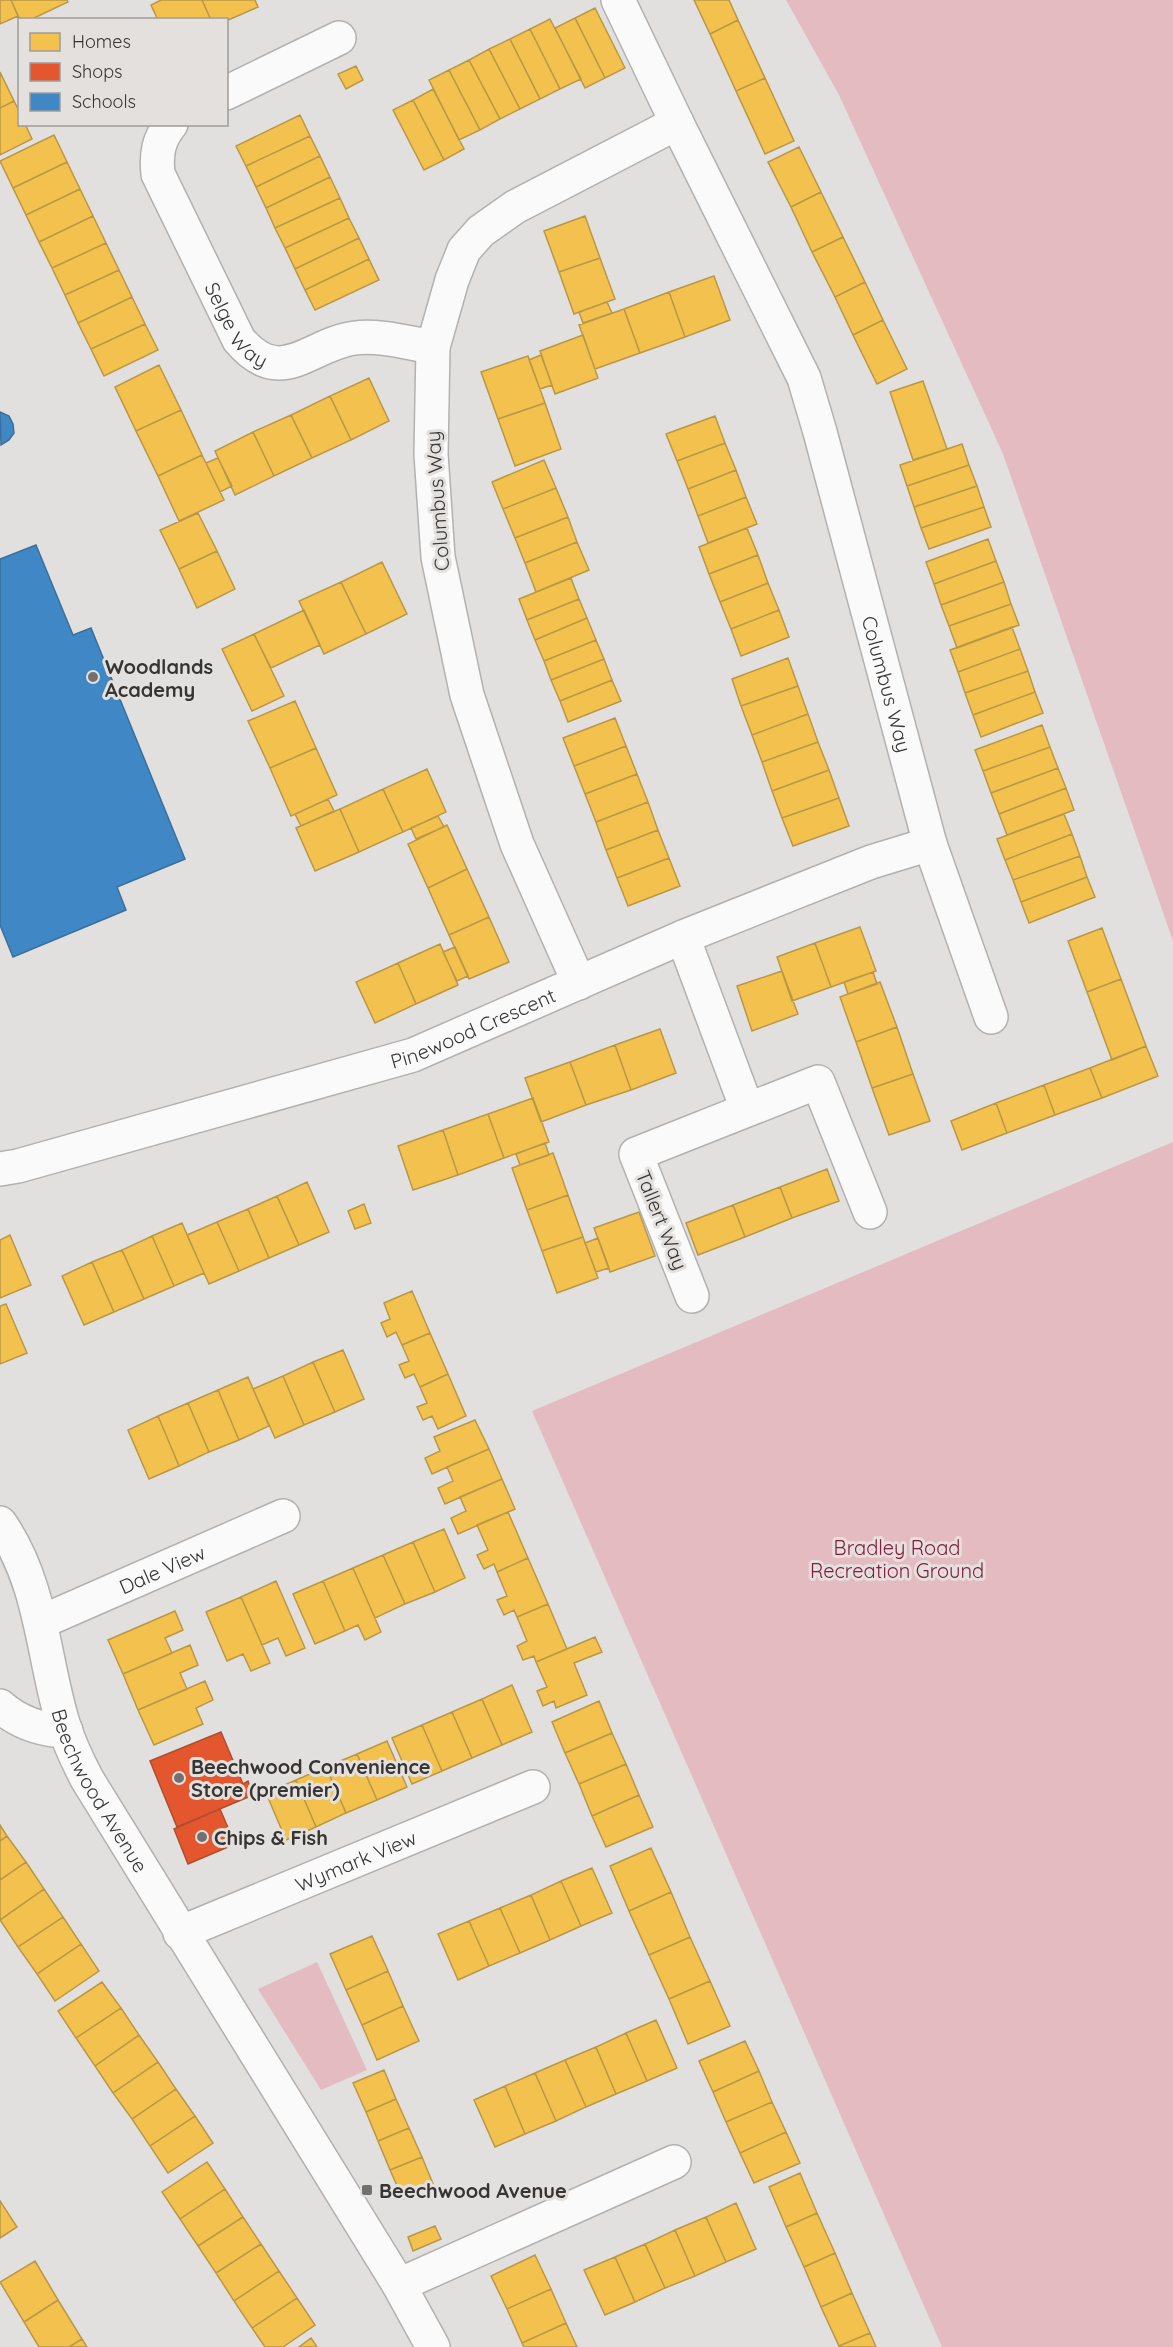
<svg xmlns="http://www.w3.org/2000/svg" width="1173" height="2347" font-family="Quicksand,sans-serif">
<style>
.green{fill:#e4bbc0}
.homes{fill:#f2c14e;stroke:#ba9746;stroke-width:1.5}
.shops{fill:#e4572e;stroke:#b04d30;stroke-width:1.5}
.schools{fill:#3f88c5;stroke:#3c6f9a;stroke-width:1.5}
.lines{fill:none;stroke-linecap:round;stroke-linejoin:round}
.minor-casing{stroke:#b2b1b0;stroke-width:36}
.minor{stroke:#fbfafa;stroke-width:33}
.poi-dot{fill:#727170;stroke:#e3e0de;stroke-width:2}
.labels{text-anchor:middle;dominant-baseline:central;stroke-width:6;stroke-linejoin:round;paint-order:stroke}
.street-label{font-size:20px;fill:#363534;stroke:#e3e0de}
.poi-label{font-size:20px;font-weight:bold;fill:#363534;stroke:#e3e0de;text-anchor:start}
.park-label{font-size:20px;fill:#891a39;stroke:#e3e0de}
</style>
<rect width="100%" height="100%" fill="#e2e0df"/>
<path class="green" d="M786 0H1173V941L1003 454 839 95Z
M1173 1142V2347H942L532 1411Z
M317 1962 367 2070 321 2090 258 1989Z"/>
<path class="homes" d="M0 0H11L18 16 0 24Z
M11 0H67L68 2 30 20H20Z
M161 0H202L211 20H158L151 5Z
M202 0H255L258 7 226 21 211 20Z
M694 0H729L738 20 710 34Z
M595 8 625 68 605 78 575 18Z
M575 18 605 78 585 88 555 28Z
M550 19 581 79 560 89 530 29Z
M738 20 765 78 736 91 710 34Z
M530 29 560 89 540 99 510 39Z
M510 39 540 99 520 109 489 49Z
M489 49 520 109 500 119 469 60Z
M469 60 500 119 480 130 449 70Z
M356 66 363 80 346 89 338 74Z
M449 70 480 130 459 140 429 80Z
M0 72 14 101 0 108Z
M765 78 794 141 765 154 736 91Z
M433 89 464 149 444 160 413 100Z
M413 100 444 160 424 170 393 110Z
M14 101 20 113V124H25L32 139 0 155V108Z
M300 115 310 136 246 166 236 146Z
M54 135 67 162 13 188 0 161Z
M310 136 320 156 256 187 246 166Z
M799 147 821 192 791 207 768 162Z
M320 156 330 177 266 208 256 187Z
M67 162 80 189 26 215 13 188Z
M330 177 340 198 275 228 266 208Z
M80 189 93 216 39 242 26 215Z
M821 192 843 237 812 252 791 207Z
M340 198 349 218 285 248 275 228Z
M93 216 106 243 52 268 39 242Z
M585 216 600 258 559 272 544 231Z
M349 218 359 238 295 269 285 248Z
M843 237 865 282 835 297 812 252Z
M359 238 369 259 305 290 295 269Z
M106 243 119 270 65 295 52 268Z
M600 258 615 299 574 314 559 272Z
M369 259 379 280 315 310 305 290Z
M119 270 132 297 78 323 65 295Z
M714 276 730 320 685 337 669 292Z
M865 282 883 320 853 335 835 297Z
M669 292 685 337 640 353 624 309Z
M132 297 145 324 91 349 78 323Z
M607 302 612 313 583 323 579 312Z
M624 309 640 353 595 369 579 325Z
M883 320 907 369 877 384 853 335Z
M145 324 158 350 104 376 91 349Z
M583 335 598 378 555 394 540 351Z
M541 355 552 385 540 389 529 360Z
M528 356 545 403 498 419 481 372Z
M159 365 181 410 136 431 115 387Z
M369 378 389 421 351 440 330 396Z
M923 381 947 449 913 460 890 392Z
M330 396 351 440 312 458 291 415Z
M545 403 561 449 515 466 498 419Z
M181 410 202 455 158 476 136 431Z
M291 415 312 458 274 476 253 432Z
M715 416 725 443 677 461 666 434Z
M253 432 274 476 235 495 215 451Z
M725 443 736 470 688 489 677 461Z
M962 444 969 465 907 486 900 465Z
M202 455 224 500 179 521 158 476Z
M218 458 232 486 220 492 206 463Z
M544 460 556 488 503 509 492 482Z
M969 465 977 486 914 507 907 486Z
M736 470 746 497 698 516 688 489Z
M977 486 984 507 921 528 914 507Z
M556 488 568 517 515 538 503 509Z
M746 497 757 524 708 543 698 516Z
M984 507 991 527 929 549 921 528Z
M198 513 217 551 179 569 160 530Z
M568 517 577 542 525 563 515 538Z
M747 528 758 555 709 574 699 547Z
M988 539 996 561 934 584 926 562Z
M577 542 589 570 536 592 525 563Z
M217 551 235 589 197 608 179 569Z
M758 555 768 583 720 602 709 574Z
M996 561 1004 582 941 605 934 584Z
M382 562 407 614 366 634 341 582Z
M571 578 579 599 527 620 519 599Z
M341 582 366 634 324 654 299 601Z
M1004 582 1011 604 949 626 941 605Z
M768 583 779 610 731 629 720 602Z
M579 599 587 618 535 640 527 620Z
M1011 604 1019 625 957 648 949 626Z
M304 610 320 645 271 668 254 634Z
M779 610 789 637 741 656 731 629Z
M587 618 596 640 544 661 535 640Z
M1012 627 1020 649 958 672 950 650Z
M254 634 284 696 252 711 222 649Z
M596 640 604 659 551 680 544 661Z
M1020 649 1028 671 965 693 958 672Z
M788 658 798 686 741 706 732 679Z
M604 659 612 680 560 701 551 680Z
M1028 671 1035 692 973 715 965 693Z
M612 680 621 701 568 722 560 701Z
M798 686 808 714 752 735 741 706Z
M1035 692 1043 713 981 737 973 715Z
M295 701 316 748 270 768 248 721Z
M808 714 818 742 762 762 752 735Z
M615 718 626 746 574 766 563 738Z
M1042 725 1050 747 983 771 975 750Z
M818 742 829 770 772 791 762 762Z
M626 746 637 774 585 794 574 766Z
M1050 747 1058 768 991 793 983 771Z
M316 748 337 795 291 816 270 768Z
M1058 768 1066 788 999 814 991 793Z
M427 769 446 812 403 832 383 789Z
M829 770 839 798 782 818 772 791Z
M637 774 648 802 596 822 585 794Z
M1066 788 1074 810 1007 835 999 814Z
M383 789 403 832 359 852 340 809Z
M839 798 849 826 793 846 782 818Z
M328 799 334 811 301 826 295 814Z
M648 802 658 830 606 850 596 822Z
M340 809 359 852 315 871 296 828Z
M1064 814 1072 834 1005 860 997 839Z
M438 816 444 827 416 839 411 828Z
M447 825 467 869 428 888 408 844Z
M658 830 669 858 617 878 606 850Z
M1072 834 1080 856 1013 880 1005 860Z
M1080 856 1087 877 1021 902 1013 880Z
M669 858 680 886 628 906 617 878Z
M467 869 489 917 449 935 428 888Z
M1087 877 1095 897 1029 923 1021 902Z
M489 917 509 962 469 979 449 935Z
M860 927 876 971 831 987 815 943Z
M1102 928 1121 979 1087 992 1068 941Z
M815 943 831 987 792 1001 777 957Z
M440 944 458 985 416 1004 398 963Z
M455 947 468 976 457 981 443 952Z
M398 963 416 1004 375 1023 356 982Z
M782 971 798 1014 752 1031 737 986Z
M873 972 877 984 848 994 844 982Z
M1121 979 1146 1046 1112 1060 1087 992Z
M880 982 897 1027 856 1042 840 997Z
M897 1027 913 1074 872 1088 856 1042Z
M660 1029 676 1073 631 1090 615 1045Z
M615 1045 631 1090 586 1105 570 1062Z
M1146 1046 1158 1076 1102 1098 1090 1068Z
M570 1062 586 1105 541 1122 525 1078Z
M1090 1068 1102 1098 1055 1115 1044 1085Z
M913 1074 930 1121 889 1135 872 1088Z
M1044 1085 1055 1115 1007 1133 996 1103Z
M533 1098 549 1142 504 1158 488 1114Z
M996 1103 1007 1133 962 1150 951 1121Z
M488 1114 504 1158 458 1175 443 1130Z
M443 1130 458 1175 413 1190 398 1146Z
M545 1143 549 1155 520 1165 516 1154Z
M553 1153 568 1195 527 1210 512 1168Z
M827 1169 839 1201 792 1218 780 1187Z
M307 1182 329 1232 299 1245 277 1196Z
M780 1187 792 1218 745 1237 733 1205Z
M568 1195 583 1237 542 1251 527 1210Z
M277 1196 299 1245 269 1258 248 1209Z
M364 1204 371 1223 355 1229 348 1211Z
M733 1205 745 1237 698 1255 686 1223Z
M248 1209 269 1258 239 1271 217 1222Z
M639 1212 655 1256 610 1272 594 1228Z
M217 1222 239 1271 209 1284 187 1235Z
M182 1223 204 1273 174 1286 152 1236Z
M10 1235 31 1285 0 1298V1240Z
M152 1236 174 1286 144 1299 122 1250Z
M583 1237 598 1278 557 1293 542 1251Z
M598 1238 609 1268 596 1272 585 1243Z
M122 1250 144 1299 114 1312 92 1262Z
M92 1262 114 1312 84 1325 62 1276Z
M412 1291 430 1333 402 1345 396 1332 387 1337 381 1323 390 1319 384 1303Z
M6 1304 27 1353 0 1364V1306Z
M430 1333 448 1374 420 1387 414 1374 405 1378 399 1365 409 1361 402 1345Z
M343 1350 364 1399 335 1412 313 1362Z
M313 1362 335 1412 304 1425 283 1376Z
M448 1374 466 1416 438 1429 432 1416 423 1420 417 1407 427 1403 420 1387Z
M283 1376 304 1425 275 1438 253 1389Z
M248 1377 269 1426 239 1440 218 1390Z
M218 1390 239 1440 209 1452 188 1403Z
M188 1403 209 1452 179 1466 158 1416Z
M158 1416 179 1466 149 1479 128 1430Z
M475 1420 489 1449 432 1474 425 1458 440 1451 434 1437Z
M489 1449 502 1479 445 1504 438 1488 453 1481 447 1467Z
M502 1479 515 1509 458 1534 451 1518 466 1511 460 1497Z
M508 1512 528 1558 497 1572 494 1564 484 1569 477 1555 488 1550 477 1525Z
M444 1529 465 1578 435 1592 413 1542Z
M413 1542 435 1592 405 1604 383 1555Z
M383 1555 405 1604 375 1618 353 1568Z
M528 1558 548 1604 517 1617 514 1610 504 1615 497 1600 507 1596 497 1572Z
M353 1568 381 1632 365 1640 358 1625 345 1631 323 1581Z
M276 1581 305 1648 286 1656 278 1638 262 1645 241 1597Z
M323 1581 345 1631 315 1644 293 1594Z
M241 1597 270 1663 251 1671 243 1654 227 1661 206 1612Z
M548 1604 567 1649 536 1662 534 1656 523 1660 517 1646 527 1641 517 1617Z
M175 1611 183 1630 165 1638 172 1653 123 1674 108 1640Z
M595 1637 602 1652 574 1663 587 1695 556 1708 554 1701 543 1706 537 1691 547 1687 536 1662Z
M190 1645 198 1665 180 1673 187 1689 138 1710 123 1674Z
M205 1681 213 1700 196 1708 203 1724 154 1745 138 1710Z
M512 1685 532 1732 502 1745 482 1699Z
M482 1699 502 1745 472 1758 452 1712Z
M599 1701 612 1733 565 1753 552 1722Z
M452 1712 472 1758 442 1771 422 1725Z
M422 1725 442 1771 412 1784 392 1738Z
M612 1733 626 1764 579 1784 565 1753Z
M387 1741 407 1787 377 1800 357 1754Z
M357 1754 377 1800 346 1813 326 1767Z
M626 1764 639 1795 592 1816 579 1784Z
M326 1767 346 1813 316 1827 296 1780Z
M296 1780 316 1827 286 1840 266 1793Z
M639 1795 653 1827 606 1847 592 1816Z
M0 1825 7 1836 0 1841Z
M7 1836 26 1862 0 1880V1841Z
M651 1848 671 1892 629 1911 610 1866Z
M26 1862 44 1889 0 1920V1880Z
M592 1868 612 1913 581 1926 561 1881Z
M561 1881 581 1926 550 1940 531 1895Z
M44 1889 63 1917 18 1947 0 1920Z
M671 1892 690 1937 649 1955 629 1911Z
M531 1895 550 1940 520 1953 500 1908Z
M500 1908 520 1953 489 1966 469 1921Z
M63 1917 81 1944 37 1974 18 1947Z
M469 1921 489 1966 458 1980 438 1934Z
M372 1936 388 1971 346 1990 330 1954Z
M690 1937 710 1981 669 1999 649 1955Z
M81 1944 99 1971 55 2001 37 1974Z
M388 1971 403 2006 362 2025 346 1990Z
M710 1981 730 2026 688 2044 669 1999Z
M102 1982 121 2008 76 2038 58 2011Z
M403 2006 419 2041 377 2060 362 2025Z
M121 2008 139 2035 95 2066 76 2038Z
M656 2020 677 2068 647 2081 626 2033Z
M626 2033 647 2081 616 2094 596 2047Z
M139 2035 158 2062 113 2093 95 2066Z
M745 2041 759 2071 713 2092 699 2061Z
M596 2047 616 2094 586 2107 565 2060Z
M565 2060 586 2107 556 2121 535 2073Z
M158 2062 176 2089 132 2119 113 2093Z
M384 2070 396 2099 366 2112 353 2083Z
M759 2071 772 2102 726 2122 713 2092Z
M535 2073 556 2121 525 2134 505 2086Z
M505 2086 525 2134 495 2147 474 2100Z
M176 2089 195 2116 150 2146 132 2119Z
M396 2099 409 2128 378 2141 366 2112Z
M772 2102 786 2132 740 2153 726 2122Z
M195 2116 213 2143 168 2173 150 2146Z
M409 2128 422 2157 390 2170 378 2141Z
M786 2132 800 2163 754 2183 740 2153Z
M422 2157 434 2186 403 2199 390 2170Z
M207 2162 225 2189 180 2219 162 2192Z
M800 2173 817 2213 786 2227 769 2187Z
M225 2189 243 2217 198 2246 180 2219Z
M0 2201 17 2227 0 2238Z
M736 2203 756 2249 726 2262 706 2217Z
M817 2213 835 2253 804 2267 786 2227Z
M243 2217 261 2244 216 2273 198 2246Z
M706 2217 726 2262 695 2276 675 2230Z
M435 2226 441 2239 413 2251 408 2237Z
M675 2230 695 2276 665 2288 645 2244Z
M261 2244 279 2271 234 2301 216 2273Z
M645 2244 665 2288 635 2302 615 2257Z
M835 2253 852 2293 821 2307 804 2267Z
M535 2255 551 2289 507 2309 491 2276Z
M615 2257 635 2302 605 2315 584 2270Z
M35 2261 58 2300 24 2322 0 2282Z
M279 2271 297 2298 252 2328 234 2301Z
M551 2289 566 2323 522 2343 507 2309Z
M852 2293 870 2333 839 2346 821 2307Z
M297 2298 315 2325 283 2347H265L252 2328Z
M58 2300 82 2339 69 2347H39L24 2322Z
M566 2323 577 2347H524L522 2343Z
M870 2333 876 2347H839V2346Z
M311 2338 317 2347H299Z
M82 2339 87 2347H69Z"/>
<path class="shops" d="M221 1732 243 1784 248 1781 253 1795 177 1827 150 1761Z
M220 1809 235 1844 188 1864 174 1829Z"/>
<path class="schools" d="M0 412 9 416 13 424 14 433 9 440 1 445Z
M36 545 73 635 91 628 185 859 117 887 126 910 13 957 0 925V559Z"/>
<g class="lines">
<g class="minor-casing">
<g id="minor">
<path d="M226 93 339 38"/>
<path id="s1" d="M677 123 804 378 820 432 930 844 991 1017"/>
<path id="s2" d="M171 124C158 140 156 154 158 174L239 340C281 390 309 344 355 338 380 335 408 343 433 347"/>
<path d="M683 937 747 1109"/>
<path d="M579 983 517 844 467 695 438 557 431 454 433 347 452 280 464 250 481 231 515 207 677 123 618 0"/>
<path id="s3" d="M0 1169 18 1166 413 1055 683 937 871 862 930 844"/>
<path d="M692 1296 636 1154 818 1082 870 1212"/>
<path id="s4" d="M0 1523C42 1584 42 1652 62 1720 68 1741 77 1760 87 1779L399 2285 433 2347"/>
<path id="s5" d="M41 1622 283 1516"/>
<path d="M0 1706C18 1722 41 1730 66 1731"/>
<path id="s6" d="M180 1933 533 1787"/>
<path d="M399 2285 674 2162"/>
</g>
</g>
<use href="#minor" class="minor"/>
</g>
<g class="poi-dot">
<circle cx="93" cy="677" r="6"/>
<circle cx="179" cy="1778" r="6"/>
<circle cx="202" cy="1837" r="6"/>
<rect x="361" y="2184" width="12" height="12" rx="3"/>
</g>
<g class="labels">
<g class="street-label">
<text stroke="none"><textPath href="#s2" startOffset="224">Selge Way</textPath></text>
<text transform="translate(437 501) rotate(-94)">Columbus Way</text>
<text stroke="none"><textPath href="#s1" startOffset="602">Columbus Way</textPath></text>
<text stroke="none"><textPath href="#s3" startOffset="494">Pinewood Crescent</textPath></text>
<text transform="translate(662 1220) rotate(68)">Tallert Way</text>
<text stroke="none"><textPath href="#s5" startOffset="132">Dale View</textPath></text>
<text stroke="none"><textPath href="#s4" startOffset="288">Beechwood Avenue</textPath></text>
<text stroke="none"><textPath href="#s6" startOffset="190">Wymark View</textPath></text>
</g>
<g class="poi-label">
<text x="105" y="666">Woodlands<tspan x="105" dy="23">Academy</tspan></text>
<text x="191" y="1766">Beechwood Convenience<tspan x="191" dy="23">Store (premier)</tspan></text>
<text x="214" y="1837">Chips &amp; Fish</text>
<text x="379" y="2190">Beechwood Avenue</text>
</g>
<g class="park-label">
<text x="897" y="1547">Bradley Road<tspan x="897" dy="23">Recreation Ground</tspan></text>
</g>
</g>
<rect x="18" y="18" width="210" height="108" fill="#e3e0de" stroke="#9e9c9a" stroke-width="1.5"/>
<rect x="30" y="33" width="30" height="18" fill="#f2c14e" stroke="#9e9c9a" stroke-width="1.5"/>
<text x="72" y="48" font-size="18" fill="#363534">Homes</text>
<rect x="30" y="63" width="30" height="18" fill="#e4572e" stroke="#9e9c9a" stroke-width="1.5"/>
<text x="72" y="78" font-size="18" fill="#363534">Shops</text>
<rect x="30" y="93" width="30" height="18" fill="#3f88c5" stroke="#9e9c9a" stroke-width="1.5"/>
<text x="72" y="108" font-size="18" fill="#363534">Schools</text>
</svg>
